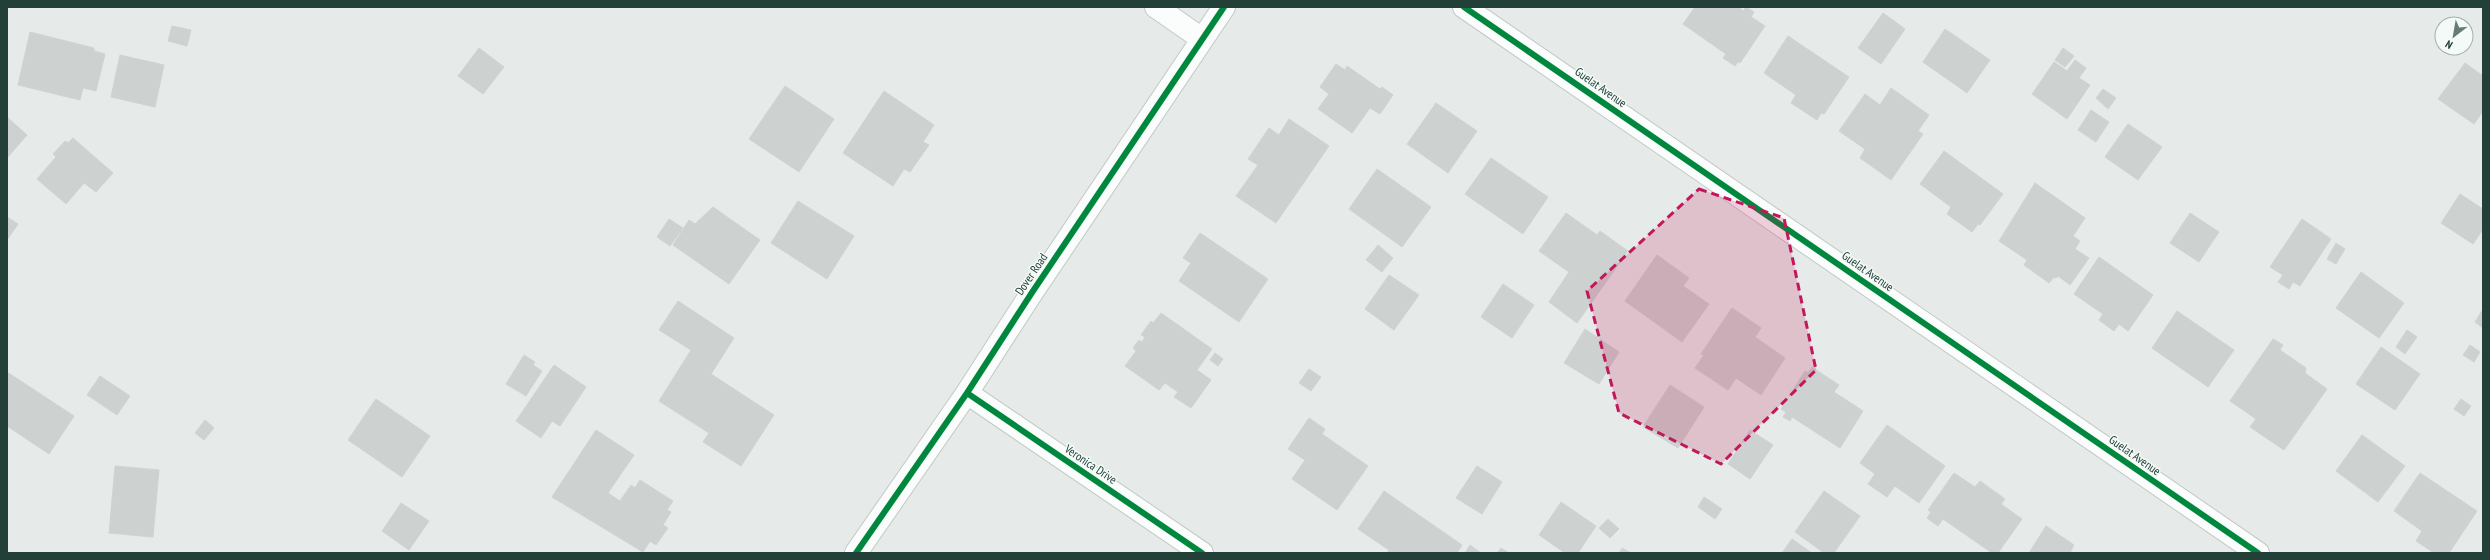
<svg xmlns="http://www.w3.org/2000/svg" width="2490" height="560" font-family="'PT Sans Narrow',sans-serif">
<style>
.building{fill:#cdd2d0;stroke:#ced4d2}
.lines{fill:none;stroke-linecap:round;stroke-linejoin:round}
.street-casing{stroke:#c3c8c6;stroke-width:24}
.street{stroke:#fbfcfc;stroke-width:22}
.cycleway-casing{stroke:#f4faf7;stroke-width:8}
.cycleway{stroke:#00873e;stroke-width:6}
.marked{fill:#c2185b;fill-opacity:0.2;stroke:#c2185b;stroke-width:3;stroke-dasharray:8 5;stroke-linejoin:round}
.labels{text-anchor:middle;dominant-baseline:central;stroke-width:3;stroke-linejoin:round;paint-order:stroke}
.street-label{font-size:12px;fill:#224038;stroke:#f4faf7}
</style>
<rect width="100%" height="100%" fill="#e6ebe9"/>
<path class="building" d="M1695 7H1739L1743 11 1746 7 1754 12 1751 17 1765 26 1740 63 1738 62 1735 66 1723 58 1726 54 1683 24Z
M1883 13 1905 29 1881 64 1858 48Z
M172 26 191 30 187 46 168 41Z
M1945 29 1990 60 1967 93 1923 62Z
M30 32 94 48V51L105 54 96 91 83 88 80 100 18 85Z
M1788 36 1849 77 1824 114 1821 113 1817 120 1791 103 1796 95 1764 73Z
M479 48 504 67 483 94 458 76Z
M2063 48 2074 56 2065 67 2055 60Z
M120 55 164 65 155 107 111 97Z
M2075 60 2086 68 2079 78 2090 85 2067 119 2032 94 2054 62 2067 71Z
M2465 63 2483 76V111L2474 124 2438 99Z
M1336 64 1345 70 1347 66 1380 89 1382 87 1393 95 1380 114 1370 108 1352 133 1318 109 1329 94 1320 87Z
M785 86 834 119 799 172 749 139Z
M1891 88 1929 115 1918 131 1923 134 1891 180 1860 158 1865 149 1839 131 1865 94 1880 105Z
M2103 89 2116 98 2108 109 2096 98Z
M884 91 934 125 923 142 929 145 910 172 904 169 893 186 843 153Z
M1436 103 1477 131 1448 173 1407 144Z
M2091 110 2109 122 2096 142 2078 130Z
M7 117 27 135 7 158Z
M1289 119 1329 146 1276 223 1236 196 1258 165 1248 159 1269 128 1279 135Z
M2128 124 2162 147 2138 180 2105 157Z
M73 138 113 173 96 192 84 183 66 204 37 179 56 157 53 154 65 141 68 143Z
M1944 151 2003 194 1980 225 1978 224 1972 232 1947 214 1951 207 1920 184Z
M1491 158 1548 197 1523 234 1465 194Z
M1377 169 1431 207 1402 247 1349 209Z
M2035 183 2085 218 2073 236 2080 241 2075 249 2089 258 2070 285 2058 276 2056 278 2054 277 2049 283 2024 265 2027 260 1999 241Z
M2460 194 2483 209V229L2473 244 2441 223Z
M798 201 854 236 827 279 771 243Z
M713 207 760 240 729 284 673 245 689 220 695 224Z
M1566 213 1597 235 1600 231 1628 251 1577 323 1549 302 1569 272 1539 251Z
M2190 213 2219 232 2199 262 2170 243Z
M7 217 18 224 7 240Z
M669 219 683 228 670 246 657 237Z
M2302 219 2331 239 2300 286 2293 282 2289 289 2278 282 2283 275 2270 267Z
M1200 233 1268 279 1239 322 1179 281 1191 263 1183 258Z
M2336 243 2345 249 2336 264 2327 259Z
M1378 245 1393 258 1382 272 1366 260Z
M1657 255 1689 278 1683 286 1709 304 1682 342 1625 301Z
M2099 257 2153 295 2128 331 2119 324 2114 331 2099 320 2103 314 2074 294Z
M2361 272 2404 303 2379 338 2336 308Z
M1389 275 1419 295 1394 330 1365 309Z
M1503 284 1534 305 1512 338 1481 317Z
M678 301 734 338 711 374 774 415 741 466 703 442 709 433 659 401 691 350 659 330Z
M1732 308 1761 328 1755 337 1785 358 1761 395 1736 378 1728 390 1695 368 1704 355 1701 354Z
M2483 309V328L2475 322Z
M2177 311 2234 350 2208 387 2152 348Z
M1161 313 1212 349 1197 370 1211 380 1191 408 1174 397 1178 392 1165 383 1159 390 1125 366 1136 351 1133 348 1139 340 1142 342 1145 337 1141 335 1151 321 1153 323Z
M1585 329 1619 352 1599 384 1564 363Z
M2407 330 2417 337 2405 354 2396 347Z
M2273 339 2283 345 2280 350 2306 368 2305 373 2327 389 2284 450 2250 427 2256 419 2230 401Z
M2470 345 2480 352 2474 362 2463 355Z
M2381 347 2420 374 2395 410 2356 384Z
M1215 353 1223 359 1218 366 1210 360Z
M524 355 535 362 533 365 542 371 526 396 506 384Z
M554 365 586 387 560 426 552 421 541 438 516 421Z
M1812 367 1839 385 1834 392 1863 411 1840 448 1792 417 1790 421 1783 417 1786 412 1781 409 1805 371 1808 373Z
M1309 369 1321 377 1311 391 1299 383Z
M7 372 74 416 49 454 7 426Z
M100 376 130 396 117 415 87 395Z
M1670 385 1704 407 1678 448 1643 427Z
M376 399 430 436 402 477 348 440Z
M2461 399 2471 406 2464 416 2454 409Z
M1309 418 1325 429 1322 434 1368 466 1337 510 1292 479 1305 460 1288 449Z
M205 420 214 428 204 440 195 433Z
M1887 425 1945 466 1919 503 1895 486 1887 497 1868 484 1875 474 1860 463Z
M596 430 634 455 608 493 620 501 631 485 635 488 640 480 673 501 667 510 671 512 663 525 668 528 656 545 650 541 643 552 552 497Z
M1750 430 1773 445 1750 479 1728 464Z
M2362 435 2405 466 2378 502 2336 471Z
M115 466 159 470 153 537 109 533Z
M1477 466 1502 482 1482 514 1456 498Z
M1954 473 1975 487 1980 481 2005 499 2001 504 2022 519 1998 553H1992L1943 519 1938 526 1927 518 1931 512 1928 510Z
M2420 473 2477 511 2449 553H2434L2416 541 2422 531 2394 511Z
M1384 491 1462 545 1457 553H1387L1389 550 1358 529Z
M1824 491 1860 516 1834 553H1824L1795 532Z
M1704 497 1722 509 1715 519 1698 507Z
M1561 502 1596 526 1578 553H1565L1539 535Z
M401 503 429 521 409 550 382 531Z
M1608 519 1619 529 1610 538 1599 528Z
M2046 526 2074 545 2070 553H2029Z
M1792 539 1812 553H1782Z
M1470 545 1481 553H1465Z
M1501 548 1509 553H1497Z
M1622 548 1631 553H1619Z"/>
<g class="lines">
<g class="street-casing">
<path id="street" d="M1156 7 1202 39
M1464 7 2258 553
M967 393 1202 553
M856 553 967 393 1031 294 1224 7"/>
</g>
<use href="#street" class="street"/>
<g class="cycleway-casing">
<path id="cycleway" d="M1464 7 2258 553
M967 393 1202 553
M856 553 967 393 1031 294 1224 7"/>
</g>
<use href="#cycleway" class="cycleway"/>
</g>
<path class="marked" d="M1699 189 1784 218 1816 370 1721 464 1619 413 1587 291Z"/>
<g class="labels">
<g class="street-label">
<text transform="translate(1601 87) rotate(35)">Guelat Avenue</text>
<text transform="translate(1868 271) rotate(35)">Guelat Avenue</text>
<text transform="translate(1031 274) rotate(-56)">Dover Road</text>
<text transform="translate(2135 455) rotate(35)">Guelat Avenue</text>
<text transform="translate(1091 464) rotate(34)">Veronica Drive</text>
</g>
</g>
<rect width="2490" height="560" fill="none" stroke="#224038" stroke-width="16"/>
<g transform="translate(2454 36) rotate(211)"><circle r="19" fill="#f4faf7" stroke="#a0b0ab"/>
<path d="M0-3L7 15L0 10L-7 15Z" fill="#677c76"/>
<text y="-6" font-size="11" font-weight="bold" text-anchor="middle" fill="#224038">N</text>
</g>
</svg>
